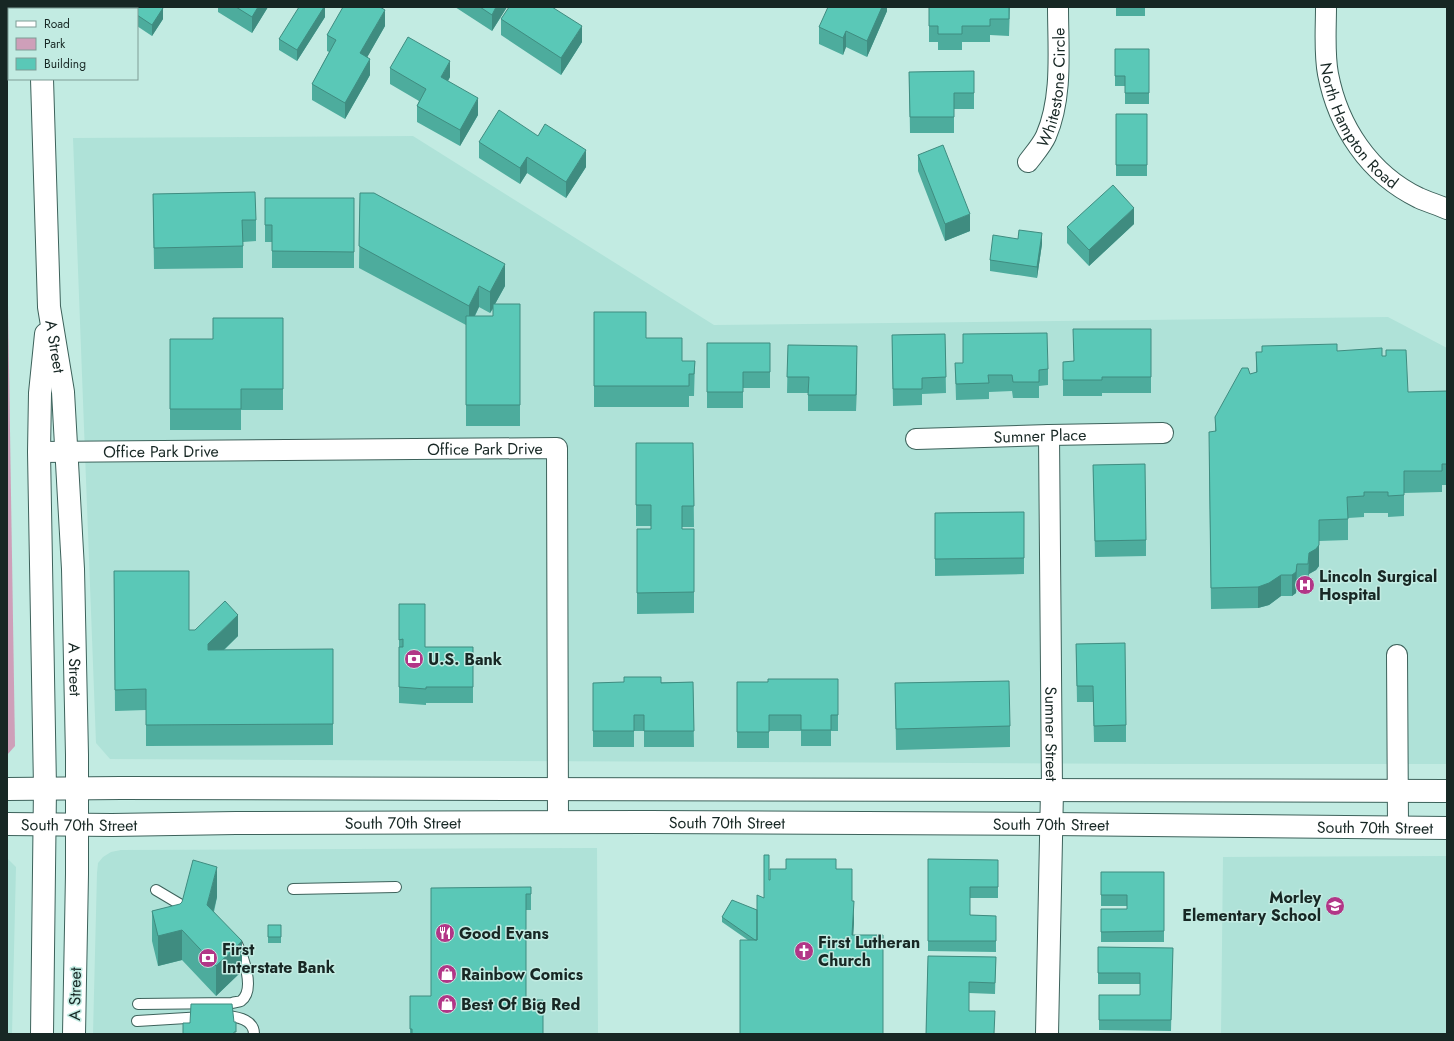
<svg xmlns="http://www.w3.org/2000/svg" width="1454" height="1041" font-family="Jost,sans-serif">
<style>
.built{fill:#afe2d8}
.green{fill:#ce9fb9}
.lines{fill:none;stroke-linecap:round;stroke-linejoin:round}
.lane-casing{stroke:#3d625b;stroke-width:12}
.street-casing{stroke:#3d625b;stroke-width:22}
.secondary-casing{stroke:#3d625b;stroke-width:24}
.lane{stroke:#fff;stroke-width:10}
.street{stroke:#fff;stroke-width:20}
.secondary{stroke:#fff;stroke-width:22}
.wall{fill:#4dac9d;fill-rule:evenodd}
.shaded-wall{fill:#3f8c80}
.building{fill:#5ac8b7;stroke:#3f8c80}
.labels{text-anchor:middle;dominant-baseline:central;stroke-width:3;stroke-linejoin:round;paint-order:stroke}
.street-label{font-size:16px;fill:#172724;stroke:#c2ebe2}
.poi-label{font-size:16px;font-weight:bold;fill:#172724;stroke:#c2ebe2;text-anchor:start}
</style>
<rect width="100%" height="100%" fill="#c2ebe2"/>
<path class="built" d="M413 136 714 325 1388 317 1447 348V764H1165L110 759 96 743 73 138Z
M597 848 598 1034H93L97 873 98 863 103 857 111 852 121 850Z
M1447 856V1034H1221L1223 857Z
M7 858 16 867 12 1034H7Z"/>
<path class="green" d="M7 241 15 746 7 755Z"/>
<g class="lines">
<g class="lane-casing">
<path id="lane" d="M293 889 396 887
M156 890 188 909
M138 1004 232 1003C235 1002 239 1002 241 1001 256 990 243 956 237 944
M221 1016C233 1016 254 1018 254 1034
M137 1021 203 1017"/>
</g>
<g class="street-casing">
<g id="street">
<path id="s1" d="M1326 7C1326 29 1324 53 1328 74 1338 126 1369 174 1419 198 1428 202 1438 205 1447 209"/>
<path id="s2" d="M1028 162C1034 154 1042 145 1046 136 1063 97 1058 49 1058 7"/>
<path id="s3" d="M1049 435 1052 790"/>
<path id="s4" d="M916 439 1049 435 1163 433"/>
<path id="s5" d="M39 452 557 448 558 823"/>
<path d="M1397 655 1398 827"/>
</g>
</g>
<g class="secondary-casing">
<g id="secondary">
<path d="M40 7V9"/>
<path id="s6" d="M42 79 49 307 63 392 73 569 77 755V874L74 1034"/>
<path d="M7 789 121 788 1447 791"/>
<path id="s7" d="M7 824 112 825 236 823 648 822 1051 824 1447 828"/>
<path d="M42 1034 45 788 39 452 40 393 46 334"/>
<path d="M1047 1034 1052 790"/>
</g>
</g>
<use href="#lane" class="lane"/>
<use href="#street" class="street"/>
<use href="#secondary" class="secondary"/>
</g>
<path class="wall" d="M108 7H162L163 19 152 36 137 26V9H111Z
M218 7H268L252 33 218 12Z
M325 7V17L297 61 279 50V39Z
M455 7H507L492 31Z
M887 7V11L867 57 846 47 843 55 819 44V27Z
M929 7H1010L1009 36 990 35V42H962V50H938V42H929Z
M1116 7H1145V16H1116Z
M501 19 582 42 561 75 501 35Z
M385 26 367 57 370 75 345 119 312 100V84L329 52 327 51V35Z
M1115 49H1149V104H1125V86H1115Z
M390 68 450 77 448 81 478 115 460 146 417 122V106L419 101 390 84Z
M974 71V109H954V133H910L909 72Z
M1116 114H1147V176H1116Z
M479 142 586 167 566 198 527 173 520 184 479 158Z
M918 155 970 231 945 241 918 171Z
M360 193 505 286 495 304H520V426H466V325L359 268ZM479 307 490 313 493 309V316H475Z
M153 194 256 220V241L243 242V268L154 269Z
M265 198H354V268H272V242H265Z
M1134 224 1089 266 1067 243V227Z
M1042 244 1037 278 990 271V260Z
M594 312 646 338 682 361H695L694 396H689V407H594Z
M283 318V410H241V430H170V339H213Z
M1151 329V393H1102V396H1063V362L1073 361Z
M945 334 946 393 922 394V405L893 406 892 335Z
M963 334 1048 369V385L1039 386V398H1013L1012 391 989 392V399L956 400 955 363H963Z
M707 343H770V388H743V408H707Z
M788 345 857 362 856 411H808V393H787Z
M1337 351 1382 356 1408 392 1447 391V485H1442V492L1404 493V516L1388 517V513H1364V517L1348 518V540L1319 541V566L1316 570 1309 574 1308 585 1297 586 1296 593 1292 596H1281L1269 605 1258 608 1211 609 1209 453 1215 431V417L1250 374 1256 373V352Z
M636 443H693L694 527H682V529H694V613L637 614V529H651V526H636Z
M1093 465 1146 540V556L1095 557Z
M1024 512V574L935 576V513Z
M114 571 189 630 238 636 224 650 333 649V745L146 746V710L115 711Z
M399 604 425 647H473V703H426V705L399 703Z
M1076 644 1126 725V742H1094L1093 702H1077Z
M838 679V731H831V746H801V731H769V748H737V682H768Z
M693 682 694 747H644V731H634V747H593V683Z
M895 683 1010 726V747L896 750Z
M928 859 998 860V898H970V915L996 916V952L928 951Z
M836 869 852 901 854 922 853 935 883 1034 722 922V917L757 910 764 898 769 880Z
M1101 872H1164V942H1101V909H1127V906H1101Z
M531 887V910H526V1000L543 1034H410V996H431Z
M217 897 214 912 242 971 216 996 182 960 158 966 152 941V911Z
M268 925H281V943H268Z
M1098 947 1173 948 1171 1031 1099 1030V995H1140V984H1098Z
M928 956 996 957 995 994 969 993V1011L926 1034Z"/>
<path class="shaded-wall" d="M258 7H268L252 33V17Z
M324 7H325V17L297 61V50Z
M496 7H507L492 31V15Z
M882 7H887V11L867 57V41Z
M163 8V19L152 36V25Z
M385 10V26L360 70V53Z
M582 26V42L561 75V58Z
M846 31V47L843 55V38Z
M370 59V75L345 119V103Z
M450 61V77L441 93V77Z
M478 98V115L460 146V130Z
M586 150V167L566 198V182Z
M527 157V173L520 184V168Z
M1134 208V224L1089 266V250Z
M970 214V231L945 241V224Z
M1042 233V244L1037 278V267Z
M505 264V286L490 313V292Z
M479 286V307L469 327V306Z
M857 346V362L856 411V395Z
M1319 545V566L1316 570 1309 574 1308 585 1309 553Z
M1297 564 1296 593 1292 596V575Z
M1281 575V596L1269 605 1258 608V587Z
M238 615V636L208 665V644Z
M217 867V897L207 936V905Z
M854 901V922L852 956V935Z
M182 930V960L158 966V936Z
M242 941V971L216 996V966Z"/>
<path class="building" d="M124 7H162L163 8 152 25 137 15V9H127Z
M236 7H258L252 17Z
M299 7H324L297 50 279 39Z
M343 7H380L385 10 360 53 370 59 345 103 312 84 336 40 327 35Z
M480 7H496L492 15Z
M509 7H552L582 26 561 58 501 19Z
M828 7H882L867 41 846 31 843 38 819 27Z
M929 7H1009V19H990V26H962V34H938V26H929Z
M408 37 450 61 441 77 478 98 460 130 417 106 426 89 390 68Z
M1115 49H1149V93H1125V76H1115Z
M974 71V93H954V117H910L909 72Z
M499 110 538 136 545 124 586 150 566 182 527 157 520 168 479 142Z
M1116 114H1147V165H1116Z
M943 145 970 214 945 224 918 155Z
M1113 185 1134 208 1089 250 1067 227Z
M255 192 256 220H242L243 246 154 248 153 194Z
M360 193H374L505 264 490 292 479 286 469 306 359 246Z
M265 198H354V252L272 251V225H265Z
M1019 230 1042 233 1037 267 990 260 993 235 1018 239Z
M493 304H520V405H466V316H493Z
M594 312H646V338H682V361H695L694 374H689V386H594Z
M213 318H283V389H241V409H170V339H213Z
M1073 329H1151V377H1102V380H1063V362L1074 361Z
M1047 333 1048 369 1039 370V382H1013L1012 375H988L989 383 956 384 955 363H963V334Z
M945 334 946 377 922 378V389H893L892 335Z
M707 343H770V372H743V392H707Z
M1337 344V351L1382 348V356H1386V350H1406L1408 392 1447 391V464H1442V471H1404V495L1388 496V492H1364V496L1347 497 1348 519 1319 520V545L1316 549 1309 553 1308 564H1297L1296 572 1292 575H1281L1269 583 1258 587 1211 588 1209 432 1216 431 1215 417 1242 368H1248L1250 374 1257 372 1256 352H1262V346Z
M788 345 857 346 856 395H808L809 377H787Z
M636 443H693L694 506H682V529H694V592L637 593V529H651V505H636Z
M1145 464 1146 540 1095 541 1093 465Z
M1024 512V558L935 559V513Z
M114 571H189V630H195L225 601 238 615 208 644V650L333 649V724L146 725V689L115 690Z
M399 604H425V647H473V687H426V689L399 687V647H403V639L399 640Z
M1125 643 1126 725 1094 726 1093 686H1077L1076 644Z
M624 677H661V683L693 682 694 731H644V715H634V731H593V683L624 682Z
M768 679H838V715H831V730H801V715H769V732H737V682H768Z
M1009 681 1010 726 896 729 895 683Z
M764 855H769V880H770V869H786V859H836V869H852V901H854L852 935H883V1034H740V940H757V895L764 898Z
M928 859 998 860V887H970V915L996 916V941H928Z
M193 860 217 867 207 905 242 941 216 966 182 930 158 936 152 911 180 904 182 902Z
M1101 872H1164V931L1101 932V909H1127V895H1101Z
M531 887V894H526V1000H543V1034H412V1029H410V996H431V888Z
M732 900 757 910V940H755L722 917Z
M268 925H281V937H268Z
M1098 947 1173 948 1171 1020H1099V995H1140V973H1098Z
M928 956 996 957 995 983 969 982V1011H995L994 1034H926Z
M191 1004H232L234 1022H236V1032H234V1034H183V1023H190Z"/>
<defs>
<g id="hospital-disc" transform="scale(1)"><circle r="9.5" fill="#b23687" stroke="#c2ebe2"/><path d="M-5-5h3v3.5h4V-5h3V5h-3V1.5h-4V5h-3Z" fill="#fff"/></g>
<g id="bank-disc" transform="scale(1)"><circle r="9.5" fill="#b23687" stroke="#c2ebe2"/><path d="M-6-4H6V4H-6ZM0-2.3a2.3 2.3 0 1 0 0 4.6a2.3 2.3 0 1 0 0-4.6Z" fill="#fff"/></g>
<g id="school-disc" transform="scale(1)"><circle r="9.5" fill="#b23687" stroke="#c2ebe2"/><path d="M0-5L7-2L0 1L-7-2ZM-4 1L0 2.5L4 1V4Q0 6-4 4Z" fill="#fff"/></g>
<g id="restaurant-disc" transform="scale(1)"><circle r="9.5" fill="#b23687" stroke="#c2ebe2"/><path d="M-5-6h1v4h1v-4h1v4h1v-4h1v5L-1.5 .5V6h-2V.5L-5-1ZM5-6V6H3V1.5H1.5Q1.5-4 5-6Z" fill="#fff"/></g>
<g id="church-disc" transform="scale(1)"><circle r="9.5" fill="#b23687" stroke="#c2ebe2"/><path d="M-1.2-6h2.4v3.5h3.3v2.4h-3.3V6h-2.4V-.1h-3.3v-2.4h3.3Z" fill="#fff"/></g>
<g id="shop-disc" transform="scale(1)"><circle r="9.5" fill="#b23687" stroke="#c2ebe2"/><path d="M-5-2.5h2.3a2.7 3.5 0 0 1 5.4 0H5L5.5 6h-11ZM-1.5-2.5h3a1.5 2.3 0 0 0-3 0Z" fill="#fff"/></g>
</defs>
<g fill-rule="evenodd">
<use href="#hospital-disc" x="1305" y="585"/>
<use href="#bank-disc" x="414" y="659"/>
<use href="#school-disc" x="1335" y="906"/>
<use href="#restaurant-disc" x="445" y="933"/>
<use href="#church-disc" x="804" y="951"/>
<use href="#bank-disc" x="208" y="958"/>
<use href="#shop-disc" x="447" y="974"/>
<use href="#shop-disc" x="447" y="1004"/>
</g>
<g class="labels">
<g class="street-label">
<text stroke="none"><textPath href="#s2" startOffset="81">Whitestone Circle</textPath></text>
<text stroke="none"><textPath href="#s1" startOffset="128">North Hampton Road</textPath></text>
<text stroke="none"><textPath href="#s6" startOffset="268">A Street</textPath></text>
<text stroke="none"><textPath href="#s4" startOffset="124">Sumner Place</textPath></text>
<text stroke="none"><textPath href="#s5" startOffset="446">Office Park Drive</textPath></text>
<text stroke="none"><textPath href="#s5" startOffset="122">Office Park Drive</textPath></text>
<text stroke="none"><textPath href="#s6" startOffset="592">A Street</textPath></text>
<text stroke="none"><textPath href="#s3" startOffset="299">Sumner Street</textPath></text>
<text stroke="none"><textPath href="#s7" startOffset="396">South 70th Street</textPath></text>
<text stroke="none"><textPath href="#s7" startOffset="720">South 70th Street</textPath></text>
<text stroke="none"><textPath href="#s7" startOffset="72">South 70th Street</textPath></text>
<text stroke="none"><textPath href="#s7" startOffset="1044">South 70th Street</textPath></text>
<text stroke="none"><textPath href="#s7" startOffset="1368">South 70th Street</textPath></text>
<text transform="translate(75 994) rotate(-89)">A Street</text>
</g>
<g class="poi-label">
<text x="1319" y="576">Lincoln Surgical<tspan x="1319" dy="18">Hospital</tspan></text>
<text x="428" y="659">U.S. Bank</text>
<text x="1321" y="897" text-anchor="end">Morley<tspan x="1321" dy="18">Elementary School</tspan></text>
<text x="459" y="933">Good Evans</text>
<text x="818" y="942">First Lutheran<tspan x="818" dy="18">Church</tspan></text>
<text x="222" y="949">First<tspan x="222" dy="18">Interstate Bank</tspan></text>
<text x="461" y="974">Rainbow Comics</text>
<text x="461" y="1004">Best Of Big Red</text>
</g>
</g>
<rect width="1454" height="1041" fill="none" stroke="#172724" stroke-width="16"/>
<rect x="8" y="8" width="130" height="72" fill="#c2ebe2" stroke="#7e9d96"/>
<rect x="16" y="21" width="20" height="6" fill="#ffffff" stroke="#7e9d96"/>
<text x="44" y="28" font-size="12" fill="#172724">Road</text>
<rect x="16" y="38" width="20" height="12" fill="#ce9fb9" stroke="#7e9d96"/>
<text x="44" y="48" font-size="12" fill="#172724">Park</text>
<rect x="16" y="58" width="20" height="12" fill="#5ac8b7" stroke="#7e9d96"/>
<text x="44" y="68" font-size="12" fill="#172724">Building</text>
</svg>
